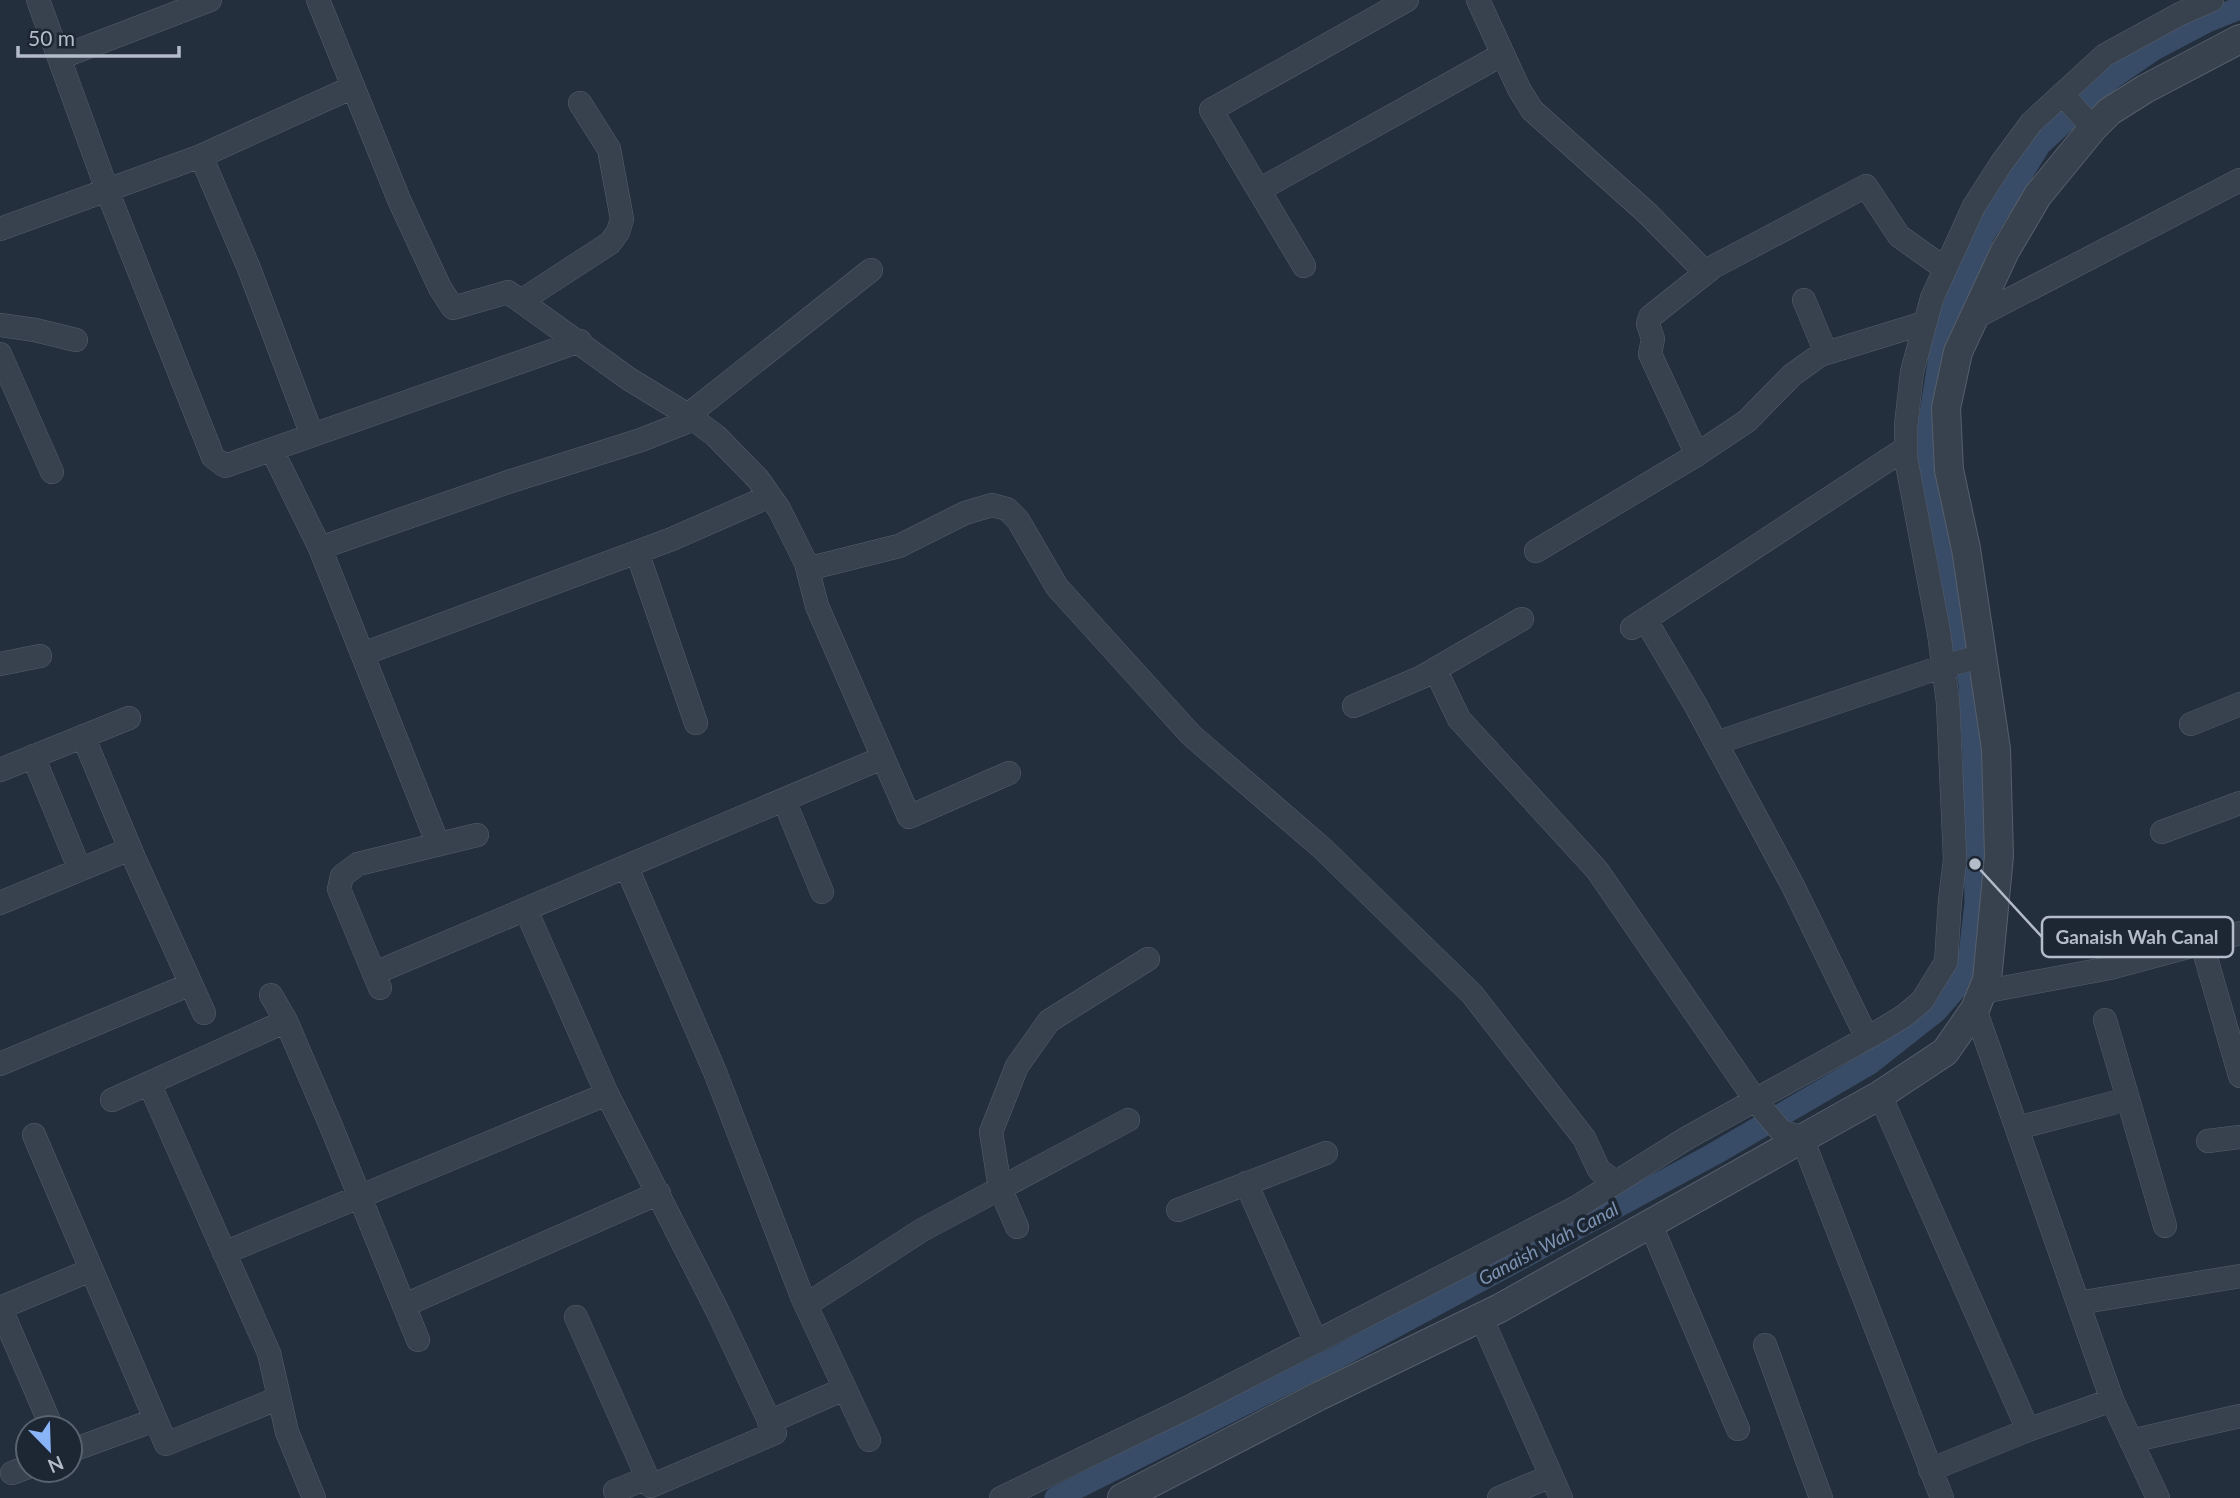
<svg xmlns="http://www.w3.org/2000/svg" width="2240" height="1498" font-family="Lato,sans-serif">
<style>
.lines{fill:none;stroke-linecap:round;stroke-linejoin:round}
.canal{stroke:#394c67;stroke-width:23}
.minor-casing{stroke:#565f6c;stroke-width:24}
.tertiary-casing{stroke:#565f6c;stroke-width:30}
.minor{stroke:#38414e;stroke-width:23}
.tertiary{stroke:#38414e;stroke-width:28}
.labels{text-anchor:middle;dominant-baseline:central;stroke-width:7;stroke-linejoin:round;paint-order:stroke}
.water-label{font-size:19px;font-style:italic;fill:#7c92b1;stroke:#1d2633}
.leader{fill:none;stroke:#b4bcc9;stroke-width:2.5}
.callout-dot{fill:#b4bcc9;stroke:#1d2633;stroke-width:2.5}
.callout{fill:#1d2633;stroke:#b4bcc9;stroke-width:2.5}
.callout-label{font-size:19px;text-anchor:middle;font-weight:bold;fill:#b4bcc9}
</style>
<rect width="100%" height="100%" fill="#242f3e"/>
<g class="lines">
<path class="canal" d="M1056 1498 1340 1356 1714 1154 1870 1063 1936 1011 1955 989 1970 955 1976 903 1974 755 1970 684 1950 565 1928 459 1929 427 1944 331 1983 235 2040 144 2110 79 2154 49 2207 21 2240 8"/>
<g class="minor-casing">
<path id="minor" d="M38 0 110 198 213 457 225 466 580 341
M318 0 400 202 440 288 453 308 508 292 629 379 688 415 716 436 758 479 779 509 806 563 817 606 909 817 1009 773
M1478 0 1519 89 1532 110 1647 213 1706 273
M59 58 210 0
M2062 94 2093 128
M201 156 248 266 312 435
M1259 190 1503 54
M0 229 201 156 353 87
M1304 266 1211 110 1407 0
M1804 300 1826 353
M521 301 610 243 618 232 622 219 609 149 580 103
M1972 319 2240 180
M0 325 35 330 76 340
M0 354 52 472
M688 415 871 270
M272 450 320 548 438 844
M1697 455 1650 354 1653 339 1648 324 1650 317 1713 267 1866 186 1899 236 1944 268
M320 548 508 482 641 440 694 419
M1536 551 1693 457 1747 421 1792 375 1820 355 1924 323
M637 552 696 723
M806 563 815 567 899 546 965 513 992 505 1007 509 1018 520 1057 587 1191 735 1322 848 1472 994 1584 1138 1599 1170 1615 1182
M1645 619 1695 704 1793 886 1867 1038
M1632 628 1906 448
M363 654 672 539 770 496
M0 664 40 656
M1435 669 1459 719 1597 870 1756 1101 1781 1131 1802 1138 1942 1498
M1354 706 1422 677 1522 619
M2191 724 2240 704
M83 736 134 858 204 1013
M1716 743 1944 666 1983 656
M33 756 80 870
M0 770 129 718
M784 800 822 892
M2162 832 2240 803
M627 868 715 1072 803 1299 869 1440
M0 903 130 849
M526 910 607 1094 718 1312 775 1433 651 1486 576 1317
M2202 944 2240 1076
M375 973 882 758
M380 988 339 889 342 876 358 864 477 835
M1982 992 2110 968 2240 933
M271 995 286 1021 331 1126 418 1340
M1975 1009 2112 1400 2158 1498
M2105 1020 2165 1226
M0 1064 191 984
M149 1083 269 1353 287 1432 314 1498
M1880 1095 2028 1430
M112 1100 286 1021
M2017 1128 2128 1099
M34 1135 166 1444 279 1398
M2208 1141 2240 1137
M1246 1183 1316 1342
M1178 1210 1326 1153
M1650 1223 1738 1429
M1017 1227 1000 1188 991 1132 1017 1066 1049 1021 1148 959
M224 1253 607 1094
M2078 1303 2240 1276
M405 1305 659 1193
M806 1305 922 1230 1128 1120
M0 1307 52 1428
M0 1308 91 1270
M1481 1317 1561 1498
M1765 1345 1821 1498
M769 1422 844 1389
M2131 1441 2240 1416
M70 1451 155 1420
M1930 1470 2028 1430 2112 1400
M12 1473 28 1467
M615 1491 647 1478
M1001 1498 1195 1404 1577 1207 1687 1138 1876 1033 1904 1016 1922 1001 1946 962 1950 900 1955 860 1948 703 1939 633 1906 459V425L1912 372 1932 298 1974 206 2001 164 2032 122 2105 55 2180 14 2212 0
M1499 1498 1551 1476"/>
</g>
<g class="tertiary-casing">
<path id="tertiary" d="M1122 1498 1319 1396 1500 1308 1880 1095 1945 1052 1975 1009 1987 980 1999 856 1996 749 1966 549 1949 470 1946 408 1958 352 2005 251 2038 195 2093 128 2110 111 2145 89 2240 39"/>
</g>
<use href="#minor" class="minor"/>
<use href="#tertiary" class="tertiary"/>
</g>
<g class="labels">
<g class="water-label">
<text transform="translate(1548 1243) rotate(-28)">Ganaish Wah Canal</text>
</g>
</g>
<path class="leader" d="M1975 864L2042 937"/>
<circle class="callout-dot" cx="1975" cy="864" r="7"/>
<rect class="callout" x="2042" y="917" width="191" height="40" rx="7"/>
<g class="callout-label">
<text x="2137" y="944">Ganaish Wah Canal</text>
</g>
<g transform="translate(49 1449) rotate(157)"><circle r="33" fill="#1d2633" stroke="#59626f" stroke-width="2"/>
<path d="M0-5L12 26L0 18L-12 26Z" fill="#8ab4f8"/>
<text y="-10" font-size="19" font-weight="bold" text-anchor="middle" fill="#b4bcc9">N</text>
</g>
<path d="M18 46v10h161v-10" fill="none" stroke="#b4bcc9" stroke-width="3.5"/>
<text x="28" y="46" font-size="21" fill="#b4bcc9" stroke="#1d2633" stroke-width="5" paint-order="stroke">50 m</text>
</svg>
